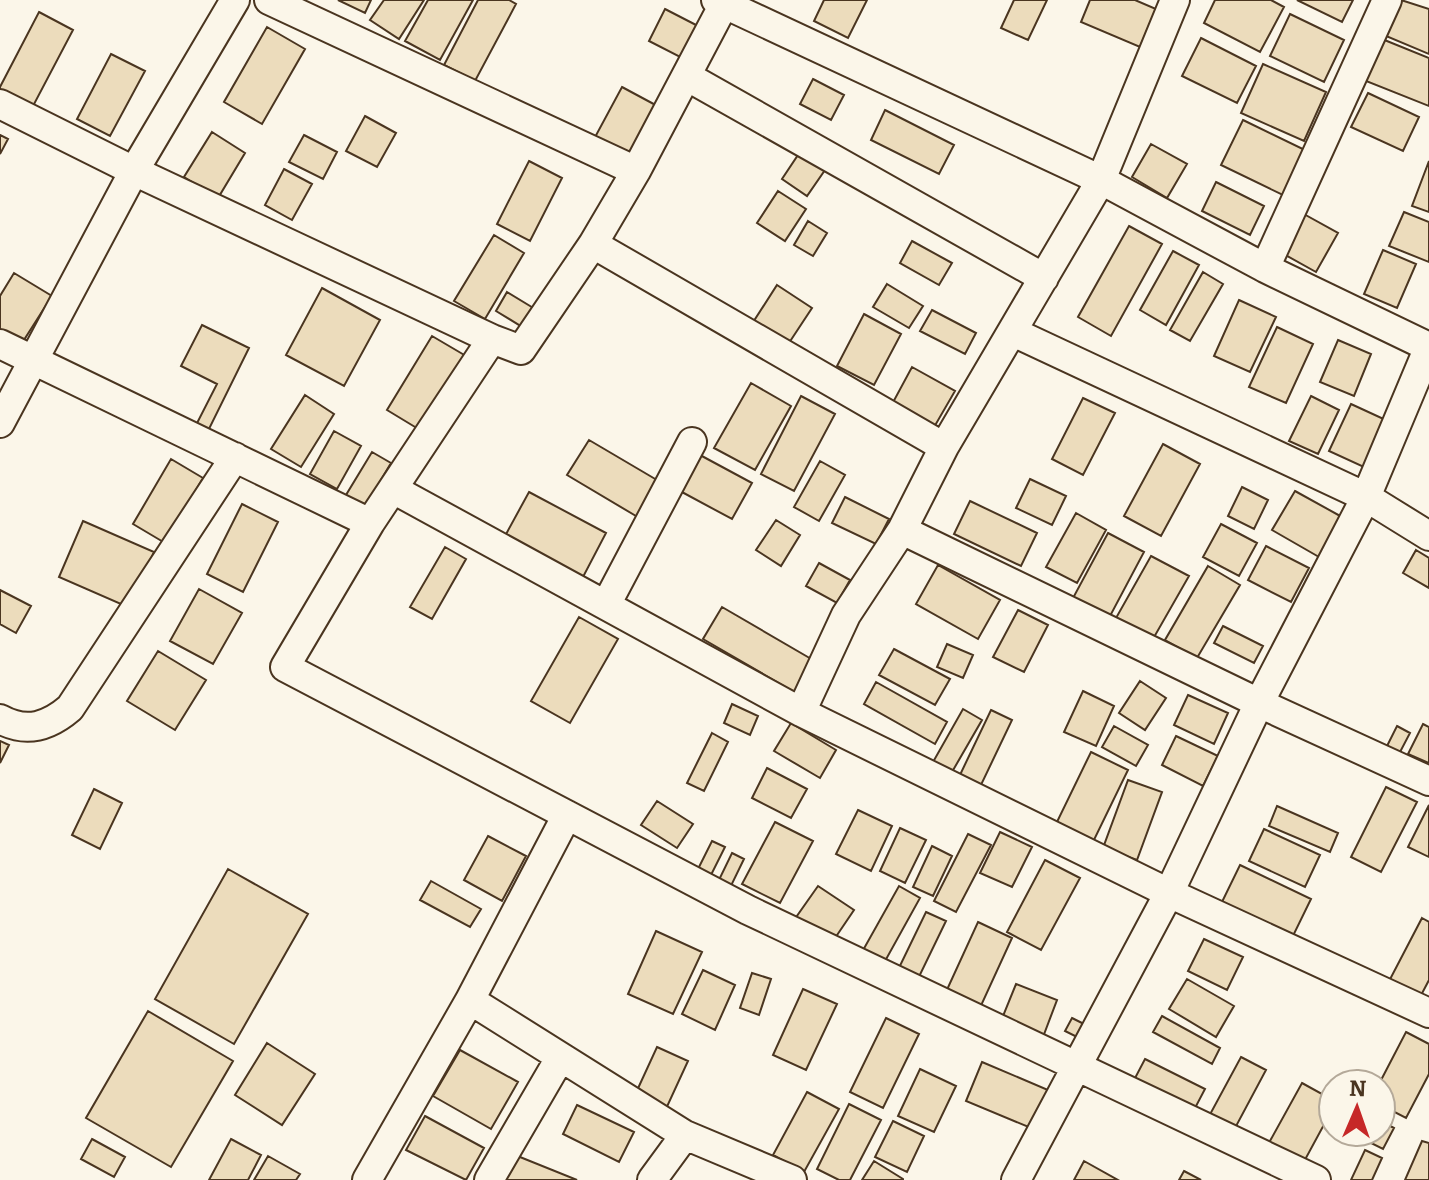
<svg xmlns="http://www.w3.org/2000/svg" width="1429" height="1180" font-family="Bitter,serif">
<style>
.building{fill:#ecdcbc;stroke:#4a3520;stroke-width:2}
.lines{fill:none;stroke-linecap:round;stroke-linejoin:round}
.street-casing{stroke:#4a3520;stroke-width:32}
.street{stroke:#fbf6e9;stroke-width:28}
</style>
<rect width="100%" height="100%" fill="#fbf6e9"/>
<path class="building" d="M338 0H371L365 13Z
M384 0H424L399 39 370 20Z
M428 0H473L440 60 405 41Z
M478 0H509L516 4 475 81 444 65Z
M824 0H867L848 38 814 21Z
M1014 0H1047L1028 40 1001 28Z
M1090 0H1135L1156 9 1140 47 1081 22Z
M1215 0H1271L1284 7 1260 52 1204 23Z
M1297 0H1353L1342 22Z
M1401 0 1429 9V54L1386 36Z
M665 9 700 27 684 59 649 41Z
M39 12 73 30 32 108 0 91V87Z
M1290 14 1344 40 1324 82 1270 56Z
M267 27 305 49 262 124 224 102Z
M1201 38 1256 66 1237 103 1182 76Z
M1382 39 1429 58V106L1366 81Z
M111 54 145 71 110 136 77 119Z
M1263 64 1326 92 1304 141 1241 113Z
M813 79 844 95 831 120 800 104Z
M622 87 663 109 636 161 594 139Z
M1368 93 1419 117 1403 151 1351 127Z
M885 110 954 145 939 174 871 140Z
M365 116 396 133 377 167 346 151Z
M1243 120 1309 152 1287 197 1221 165Z
M212 132 245 153 218 198 184 177Z
M0 135 8 139 0 154Z
M304 135 337 152 323 179 289 162Z
M1151 144 1187 164 1167 198 1132 177Z
M800 152 825 170 807 196 782 179Z
M529 161 562 178 530 241 497 224Z
M1429 161V212L1412 206Z
M284 169 312 184 292 220 265 205Z
M1216 182 1264 206 1250 235 1202 211Z
M778 191 806 209 785 241 757 223Z
M1404 212 1429 222V262L1389 246Z
M1302 213 1338 233 1316 272 1280 252Z
M808 221 827 233 813 256 794 245Z
M1129 226 1162 244 1111 336 1078 317Z
M494 235 524 253 485 319 454 301Z
M912 241 952 263 939 285 900 263Z
M1383 250 1416 264 1397 308 1364 294Z
M1173 251 1199 265 1166 325 1140 310Z
M1203 272 1223 284 1190 341 1170 330Z
M14 273 52 296 22 343 0 329V296Z
M887 284 923 306 909 328 873 307Z
M777 285 812 308 785 349 750 327Z
M322 288 380 320 344 386 286 355Z
M507 292 535 309 524 328 496 311Z
M1239 300 1276 317 1250 372 1214 356Z
M932 310 976 333 965 354 920 331Z
M864 314 901 334 874 385 837 366Z
M202 325 249 348 206 435 194 429 217 384 181 366Z
M1277 327 1313 344 1286 403 1249 387Z
M432 336 466 356 420 430 387 410Z
M1338 340 1371 354 1354 396 1320 382Z
M912 367 955 391 933 429 891 406Z
M751 383 791 406 755 470 714 448Z
M305 395 334 414 301 467 271 449Z
M801 396 835 414 794 491 761 474Z
M1311 396 1339 410 1318 454 1289 441Z
M1083 398 1115 413 1083 475 1052 459Z
M1351 404 1388 421 1366 468 1329 451Z
M334 431 361 446 337 489 310 474Z
M589 440 662 483 641 519 567 475Z
M1163 444 1200 464 1161 536 1124 516Z
M372 452 391 463 365 507 346 495Z
M700 455 752 483 732 519 680 491Z
M171 459 203 478 165 543 133 524Z
M820 461 845 475 819 521 794 507Z
M1030 479 1066 496 1052 525 1016 508Z
M1242 487 1268 500 1254 529 1228 516Z
M1295 491 1342 517 1319 557 1272 530Z
M529 492 606 533 583 577 505 536Z
M845 497 889 519 876 544 832 523Z
M970 501 1037 533 1021 566 954 534Z
M242 504 278 522 243 592 207 574Z
M1076 513 1106 530 1077 583 1046 567Z
M776 520 800 535 781 566 756 550Z
M83 521 154 552 130 608 59 577Z
M1221 524 1257 543 1239 576 1203 557Z
M1108 533 1144 552 1109 618 1073 598Z
M1266 546 1309 568 1291 602 1248 580Z
M445 547 466 559 432 619 410 607Z
M1416 550 1429 558V588L1403 573Z
M1151 556 1189 576 1153 639 1116 618Z
M819 563 850 580 837 603 806 586Z
M938 565 1000 600 978 639 916 604Z
M1208 566 1240 585 1197 658 1165 640Z
M199 589 242 613 213 664 170 641Z
M0 590 31 606 16 633 0 624Z
M722 607 813 660 794 692 703 639Z
M1018 610 1048 625 1024 672 993 657Z
M579 617 618 639 570 723 531 701Z
M1223 626 1263 646 1254 663 1214 643Z
M947 644 973 655 963 678 937 667Z
M894 649 950 679 935 705 879 675Z
M158 651 206 680 175 730 127 701Z
M1140 681 1166 698 1145 730 1119 713Z
M876 682 947 722 935 744 864 704Z
M1083 691 1114 706 1096 746 1064 732Z
M1188 695 1228 713 1214 744 1174 725Z
M732 704 758 716 750 735 724 723Z
M963 709 982 720 952 772 933 762Z
M991 710 1012 720 980 787 959 777Z
M791 723 836 750 820 778 774 751Z
M1423 724 1429 727V763L1408 754Z
M1114 726 1148 745 1136 766 1102 747Z
M1397 726 1410 733 1399 754 1386 748Z
M712 733 728 742 704 791 687 783Z
M1176 736 1218 756 1203 786 1162 765Z
M0 741 9 745 0 763Z
M1091 752 1128 770 1092 844 1055 826Z
M767 768 807 789 791 818 752 798Z
M1128 780 1162 792 1137 860 1103 848Z
M1386 787 1417 802 1381 872 1351 857Z
M94 789 122 803 100 849 72 835Z
M657 801 693 824 677 848 641 825Z
M1429 805V857L1408 847Z
M1277 806 1338 833 1330 852 1269 826Z
M858 810 892 826 871 871 836 854Z
M775 822 813 841 780 903 742 884Z
M900 828 926 840 905 883 880 871Z
M1264 829 1320 855 1305 887 1249 861Z
M1000 832 1032 847 1012 887 980 873Z
M968 834 991 845 956 912 934 901Z
M488 836 526 856 502 901 464 880Z
M712 841 725 847 708 881 695 875Z
M932 846 952 856 933 896 913 887Z
M732 853 744 859 728 892 716 886Z
M1045 860 1080 878 1041 950 1007 932Z
M1240 865 1311 899 1291 940 1220 906Z
M228 869 308 914 234 1044 155 999Z
M431 881 481 909 470 927 420 900Z
M818 886 854 910 829 947 792 923Z
M899 886 920 898 884 963 862 952Z
M926 912 946 921 915 985 895 976Z
M1422 918 1429 922V980L1418 1001 1387 985Z
M978 922 1012 938 979 1010 945 994Z
M656 931 702 952 673 1014 628 994Z
M1204 939 1243 957 1227 990 1188 971Z
M703 970 735 985 715 1030 682 1014Z
M752 973 771 979 759 1015 740 1008Z
M1187 979 1234 1006 1216 1037 1169 1009Z
M1016 984 1057 1000 1043 1037 1001 1021Z
M803 989 837 1004 806 1070 773 1055Z
M148 1011 233 1061 171 1167 86 1118Z
M1162 1016 1220 1048 1212 1064 1153 1032Z
M886 1018 919 1034 883 1108 850 1092Z
M1072 1018 1092 1028 1085 1041 1065 1031Z
M1406 1032 1429 1044V1074L1406 1118 1381 1105 1379 1084Z
M267 1043 315 1074 282 1125 235 1095Z
M657 1047 688 1061 665 1111 634 1097Z
M460 1050 518 1082 491 1129 433 1096Z
M1241 1057 1266 1070 1226 1145 1201 1131Z
M1145 1059 1205 1089 1183 1131 1123 1101Z
M982 1062 1048 1090 1031 1128 966 1101Z
M920 1069 956 1086 934 1132 898 1116Z
M1302 1083 1333 1100V1108L1300 1169 1265 1150Z
M807 1092 839 1109 804 1172 773 1155Z
M849 1104 881 1120 850 1180H839L817 1169Z
M577 1105 634 1132 619 1162 563 1134Z
M425 1116 484 1148 466 1180 406 1150Z
M893 1121 924 1136 907 1172 875 1157Z
M1381 1121 1394 1128 1383 1149 1369 1142 1373 1132H1381Z
M92 1139 125 1157 114 1177 81 1159Z
M231 1139 261 1155 248 1180H209Z
M1422 1141 1429 1143V1180H1405Z
M1365 1150 1382 1158 1372 1180H1351Z
M515 1155 577 1180H505Z
M268 1156 300 1174 296 1180H254Z
M874 1161 903 1179V1180H862Z
M1084 1161 1118 1180H1074Z
M1184 1171 1201 1180H1179Z"/>
<g class="lines">
<g class="street-casing">
<path id="street" d="M269 0 636 171 593 244 521 350 492 339
M716 0 1101 180 1265 268 1429 347
M688 77 1044 278
M0 104 134 171 492 339 370 523 285 667 748 910 1316 1180
M636 171 724 4
M593 244 944 447
M1265 268 1387 0
M1013 332 1366 497 1429 536
M0 344 370 523
M0 423 134 171 235 0
M393 489 801 712 1169 893 1429 1013
M902 530 1259 703 1429 781
M607 603 692 442
M801 712 846 615 902 530 944 447 1101 180 1175 0
M0 719C27 734 49 726 70 708L235 457
M567 815 470 1000 685 1135 652 1180
M685 1135 792 1180
M367 1180 470 1000
M489 1180 560 1058
M1016 1180 1169 893 1259 703 1366 497 1429 347"/>
</g>
<use href="#street" class="street"/>
</g>
<g transform="translate(1357 1108) rotate(2)"><circle r="38" fill="#fbf6e9" stroke="#b4a999" stroke-width="2"/>
<path d="M0-6L14 30L0 20L-14 30Z" fill="#c62828"/>
<text y="-12" font-size="22" font-weight="bold" text-anchor="middle" fill="#4a3520">N</text>
</g>
</svg>
